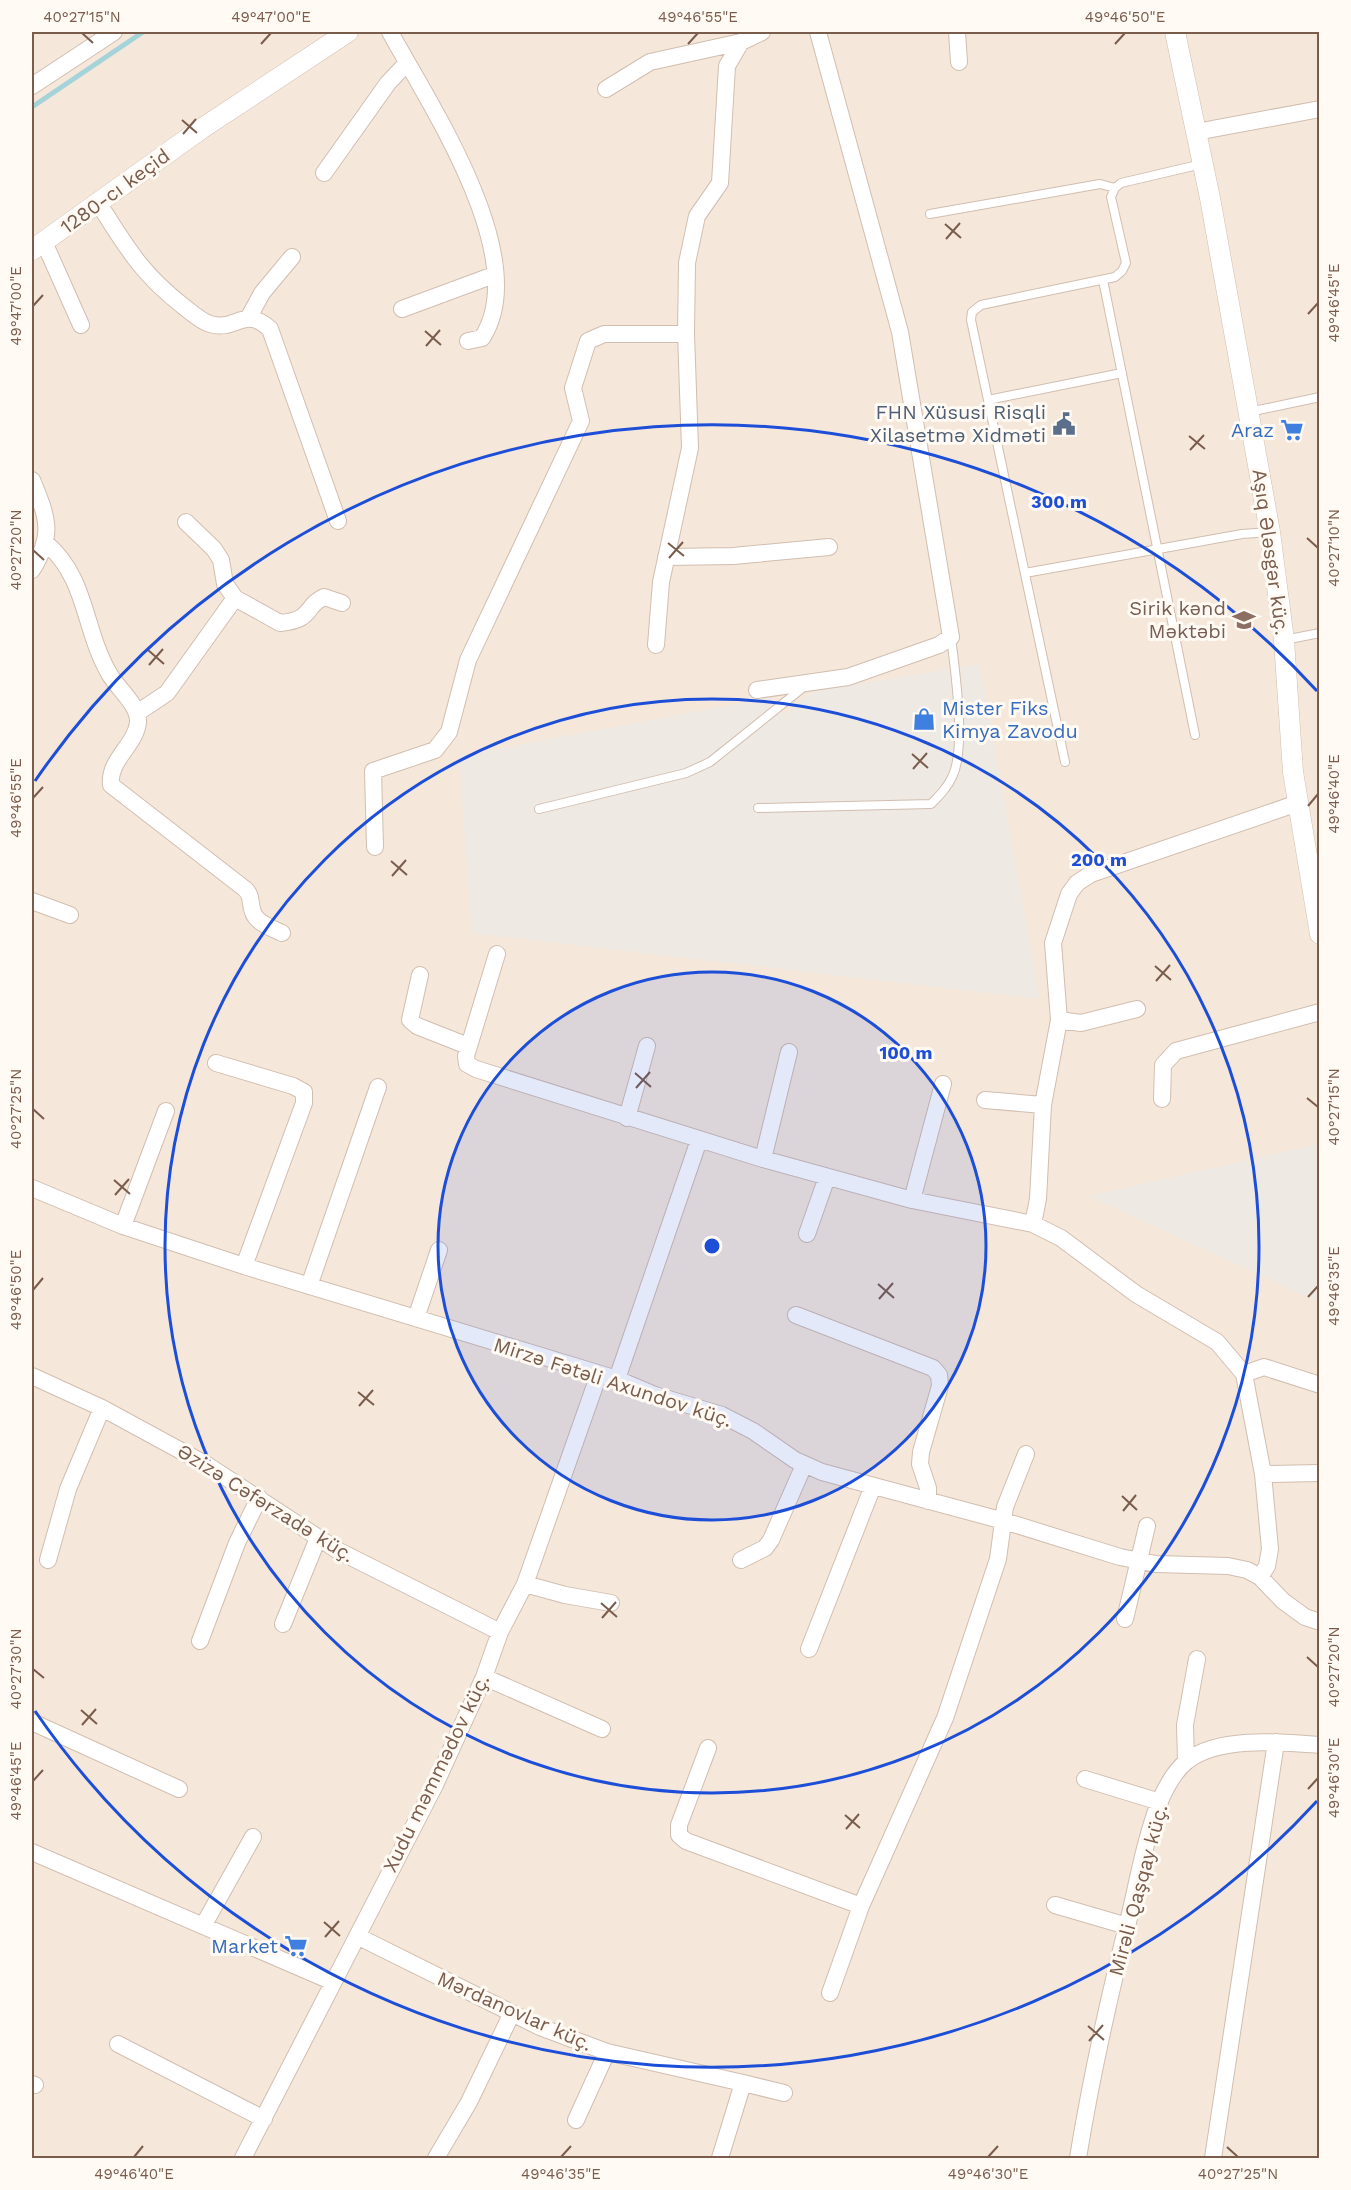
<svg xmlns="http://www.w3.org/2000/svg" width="1351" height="2190" font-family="'Work Sans',sans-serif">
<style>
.residential{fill:#f5e8da}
.industrial{fill:#efe9e4}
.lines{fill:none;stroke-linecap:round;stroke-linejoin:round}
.stream{stroke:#a5d3da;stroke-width:5}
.service-casing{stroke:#d1beb0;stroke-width:10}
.minor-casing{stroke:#d1beb0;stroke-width:18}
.tertiary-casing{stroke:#d1beb0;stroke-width:21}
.service{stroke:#fff;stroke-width:8}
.minor{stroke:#fff;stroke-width:16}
.tertiary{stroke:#fff;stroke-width:20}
.ticks{fill:none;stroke:#7a5c4d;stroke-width:2}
.ring{fill:none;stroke:#1d4ed8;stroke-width:3}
.labels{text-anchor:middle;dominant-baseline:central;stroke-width:6;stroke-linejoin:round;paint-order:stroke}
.street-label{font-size:20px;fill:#7a5c4d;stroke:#fffaf3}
.service-label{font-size:20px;fill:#4e5e75;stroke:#fffaf3;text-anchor:end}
.shop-label{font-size:20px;fill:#366cbe;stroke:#fffaf3;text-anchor:end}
.education-label{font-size:20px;fill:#785e54;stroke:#fffaf3;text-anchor:end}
.centre{fill:#1d4ed8;stroke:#fffaf3;stroke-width:3}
.ring-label{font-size:18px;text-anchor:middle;font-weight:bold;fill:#1d4ed8;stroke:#fffaf3;stroke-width:6;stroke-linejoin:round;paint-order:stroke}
.neatline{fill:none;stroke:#7a5c4d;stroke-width:2}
.ticks-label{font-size:15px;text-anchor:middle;fill:#7a5c4d}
</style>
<rect width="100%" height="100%" fill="#fdf6ec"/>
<path class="residential" d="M32 32H1319V2158H32Z"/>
<path class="industrial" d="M980 664 1040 999 472 933 459 756 769 698 784 715 812 692Z
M1319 1144V1302L1089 1196Z"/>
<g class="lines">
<path class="stream" d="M32 107 143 32"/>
<g class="service-casing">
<path id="service" d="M930 214 1100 184 1115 188
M1103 280 1195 735
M988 400 1122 373
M1249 412 1320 397
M1025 573 1242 534 1270 532
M1284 640 1320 633
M1065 762 971 320 972 312 981 305 1115 277 1122 271 1126 263 1111 197 1115 188 1121 183 1202 164
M758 808 931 804C940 795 948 787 953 775 966 746 955 670 951 637
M539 809 686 773 710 762 805 686"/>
</g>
<g class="minor-casing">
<path id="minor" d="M390 32C428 102 534 259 482 338L468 341
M957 32 959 62
M32 86 114 32
M606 89 650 62 741 42
M1196 132 1320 109
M324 173 388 83 407 63
M99 204C127 248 141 273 183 306 191 312 200 321 210 324 236 332 244 305 270 329L338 521
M44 242 81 325
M402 309 494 275
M249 317 262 293 292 257
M32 480C47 517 55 533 32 570
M186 522 214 549 221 560 225 584 235 598 280 623C314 620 304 606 324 597L342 603
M46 543C88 579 83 630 110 675 118 689 139 705 138 722 136 745 108 760 111 785L245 889C253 897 249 902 253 912 256 923 272 928 282 933
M666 557 733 556 829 547
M656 645 661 582 690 448 686 334 687 263 697 216 720 183 727 66 741 42 762 32
M757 690 848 677 939 645 951 637 900 332 818 32
M137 713 167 693 235 598
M375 847 373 771 435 750 449 732 468 660 581 421 573 388 588 341 604 334H686
M32 901 70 915
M497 954 466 1056 467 1064 476 1069 763 1159 912 1200 1033 1224 1061 1238 1136 1294 1217 1342 1244 1374 1263 1474 1270 1549 1267 1566 1260 1577
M420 975 410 1020 417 1026 468 1046
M1059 1020 1081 1023 1137 1009
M216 1063 293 1086 304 1092V1103L244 1266
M1162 1099 1163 1065 1176 1051 1320 1012
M985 1100 1043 1105
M627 1118 647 1046
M763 1159 789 1052
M32 1188 123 1226 244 1266 617 1379 655 1395 722 1415 753 1431 795 1460 822 1472 1004 1521 1120 1557 1156 1564 1228 1566 1247 1570 1260 1577 1283 1601 1305 1617 1320 1622
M912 1200 943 1084
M1033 1224 1038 1199 1043 1105 1059 1020 1053 943 1069 894 1077 883 1091 874 1298 803
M123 1226 166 1111
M807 1234 827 1177
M309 1286 378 1087
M796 1315 933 1368 939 1375 940 1386 921 1452 920 1464 928 1488V1501
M416 1318 439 1250
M1244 1374 1264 1367 1320 1385
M32 1376 102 1408 207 1465 337 1550 500 1632
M617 1379 699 1140
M1263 1474 1320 1473
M48 1560 68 1489 102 1408
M741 1560 765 1548 771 1540 804 1465
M525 1584 565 1595 611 1603
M1125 1619 1147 1526
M283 1624 318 1538
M200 1641 237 1543 259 1498
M809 1649 873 1486
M484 1677 602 1729
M32 1722 179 1789
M708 1748 679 1825V1835L686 1841 861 1906
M1186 1762 1185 1725 1197 1659
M1085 1779 1160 1802
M32 1852 333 1982
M1055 1905 1127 1926
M203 1926 253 1837
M357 1936 540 2027 607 2052 743 2083 720 2158
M830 1993 861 1906 945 1718 998 1559 1005 1507 1026 1454
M118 2044 264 2119
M743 2083 784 2093
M32 2084 35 2085
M576 2120 607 2052
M243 2158 435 1785 484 1677 500 1632 525 1584 599 1374
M436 2158 469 2102 512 2013
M1078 2158C1091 2078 1109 1997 1129 1918 1138 1880 1145 1840 1159 1803 1165 1789 1174 1771 1187 1761 1218 1736 1281 1742 1320 1745
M1213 2158 1276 1742"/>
</g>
<g class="tertiary-casing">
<path id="tertiary" d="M1175 32 1210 198 1270 532 1284 640 1293 772 1320 934
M32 250 201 129 348 32"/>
</g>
<use href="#service" class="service"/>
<use href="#minor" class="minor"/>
<use href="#tertiary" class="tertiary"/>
</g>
<path class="ticks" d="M82 33 93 43M261 44 271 33M688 44 698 33M1115 44 1125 33M182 120 197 133M183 134 196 119M945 224 961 238M946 239 960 223M33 306 43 295M1308 314 1318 303M425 331 441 345M426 346 440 330M1189 436 1205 449M1190 450 1204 435M1307 538 1318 548M668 543 684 556M33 550 44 560M669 558 683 542M148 650 164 664M149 665 163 649M912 754 928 768M913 769 927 753M33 798 43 787M1308 806 1318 794M391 861 407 875M392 876 406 860M1155 966 1171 980M1156 981 1170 965M635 1073 651 1087M636 1088 650 1072M1307 1098 1318 1107M33 1109 44 1119M114 1180 130 1194M115 1195 129 1179M878 1284 894 1298M33 1290 43 1278M1308 1297 1318 1286M879 1299 893 1283M358 1392 374 1405M359 1406 373 1390M1122 1496 1137 1510M1123 1511 1136 1495M601 1603 617 1617M602 1618 616 1602M1307 1657 1318 1667M33 1669 44 1678M81 1710 97 1724M82 1725 96 1709M33 1781 43 1770M1308 1789 1318 1778M845 1815 860 1828M846 1829 859 1814M324 1922 340 1936M325 1937 339 1921M1088 2026 1104 2040M1089 2041 1103 2025M1227 2147 1238 2157M134 2157 143 2146M561 2157 571 2146M988 2157 998 2146"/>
<circle cx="712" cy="1246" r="274" fill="#1d4ed8" fill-opacity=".12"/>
<g class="ring">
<circle cx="712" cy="1246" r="274"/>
<circle cx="712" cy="1246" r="547"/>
<path d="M1317 1801A821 821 0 0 1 35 1711M35 781A821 821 0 0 1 1317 691"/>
</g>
<defs>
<g id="civic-bare" transform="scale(1.8)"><path d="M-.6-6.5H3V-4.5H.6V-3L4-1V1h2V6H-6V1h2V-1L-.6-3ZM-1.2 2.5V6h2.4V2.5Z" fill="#5c6f8a" stroke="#fffaf3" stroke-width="2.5" paint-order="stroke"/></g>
<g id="supermarket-bare" transform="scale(1.8)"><path d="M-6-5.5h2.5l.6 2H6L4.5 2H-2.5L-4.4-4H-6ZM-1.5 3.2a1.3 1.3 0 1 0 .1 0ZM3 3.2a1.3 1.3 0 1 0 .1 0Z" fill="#3f7fe0" stroke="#fffaf3" stroke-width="2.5" paint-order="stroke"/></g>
<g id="school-bare" transform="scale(1.8)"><path d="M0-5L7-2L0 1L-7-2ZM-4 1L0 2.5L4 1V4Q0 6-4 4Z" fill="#8d6e63" stroke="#fffaf3" stroke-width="2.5" paint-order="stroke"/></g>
<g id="shop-bare" transform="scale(1.8)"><path d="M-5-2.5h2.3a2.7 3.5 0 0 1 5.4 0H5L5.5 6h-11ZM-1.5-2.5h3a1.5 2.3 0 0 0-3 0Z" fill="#3f7fe0" stroke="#fffaf3" stroke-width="2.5" paint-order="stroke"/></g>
</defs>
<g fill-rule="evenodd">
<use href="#civic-bare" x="1064" y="424"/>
<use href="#supermarket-bare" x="1292" y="430"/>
<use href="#school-bare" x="1244" y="620"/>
<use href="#shop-bare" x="924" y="719"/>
<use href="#supermarket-bare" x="296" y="1946"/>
</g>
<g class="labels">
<g class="street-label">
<text transform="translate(115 191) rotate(-36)">1280-cı keçid</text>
<text transform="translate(1271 552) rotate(82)">Aşıq Ələsgər küç.</text>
<text transform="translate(613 1382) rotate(18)">Mirzə Fətəli Axundov küç.</text>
<text transform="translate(266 1503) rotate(32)">Əzizə Cəfərzadə küç.</text>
<text transform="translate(436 1773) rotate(-64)">Xudu məmmədov küç.</text>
<text transform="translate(1138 1890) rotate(-75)">Mirəli Qaşqay küç.</text>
<text transform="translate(515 2011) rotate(24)">Mərdanovlar küç.</text>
</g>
<g class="service-label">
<text x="1046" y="412">FHN Xüsusi Risqli<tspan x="1046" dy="23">Xilasetmə Xidməti</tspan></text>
</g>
<g class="shop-label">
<text x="1274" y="430">Araz</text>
<text x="942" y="708" text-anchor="start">Mister Fiks<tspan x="942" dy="23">Kimya Zavodu</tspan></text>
<text x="278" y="1946">Market</text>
</g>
<g class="education-label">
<text x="1226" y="608">Sirik kənd<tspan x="1226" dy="23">Məktəbi</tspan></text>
</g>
</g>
<circle cx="712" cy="1246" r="9" class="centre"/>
<g class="ring-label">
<text x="1059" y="508">300 m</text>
<text x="1099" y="866">200 m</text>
<text x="906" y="1059">100 m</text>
</g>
<rect width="1351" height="2190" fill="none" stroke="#fffaf3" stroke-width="66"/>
<rect x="33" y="33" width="1285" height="2124" class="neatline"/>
<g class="ticks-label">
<text x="82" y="22">40°27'15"N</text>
<text x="271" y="22">49°47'00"E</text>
<text x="698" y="22">49°46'55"E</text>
<text x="1125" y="22">49°46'50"E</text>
<text transform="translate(1334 303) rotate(-90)" y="5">49°46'45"E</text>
<text transform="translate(16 306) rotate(-90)" y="5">49°47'00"E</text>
<text transform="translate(1334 548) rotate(-90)" y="5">40°27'10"N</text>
<text transform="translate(16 550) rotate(-90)" y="5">40°27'20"N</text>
<text transform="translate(1334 794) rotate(-90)" y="5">49°46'40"E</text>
<text transform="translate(16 798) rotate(-90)" y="5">49°46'55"E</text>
<text transform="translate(1334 1107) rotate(-90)" y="5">40°27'15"N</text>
<text transform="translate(16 1109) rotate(-90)" y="5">40°27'25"N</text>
<text transform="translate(1334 1286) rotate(-90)" y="5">49°46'35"E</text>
<text transform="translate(16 1290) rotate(-90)" y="5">49°46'50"E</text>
<text transform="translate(1334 1667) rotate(-90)" y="5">40°27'20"N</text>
<text transform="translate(16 1669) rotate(-90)" y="5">40°27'30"N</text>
<text transform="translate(1334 1778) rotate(-90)" y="5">49°46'30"E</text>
<text transform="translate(16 1781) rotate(-90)" y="5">49°46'45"E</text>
<text x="134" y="2179">49°46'40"E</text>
<text x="561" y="2179">49°46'35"E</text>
<text x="988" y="2179">49°46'30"E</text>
<text x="1238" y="2179">40°27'25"N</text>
</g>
</svg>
